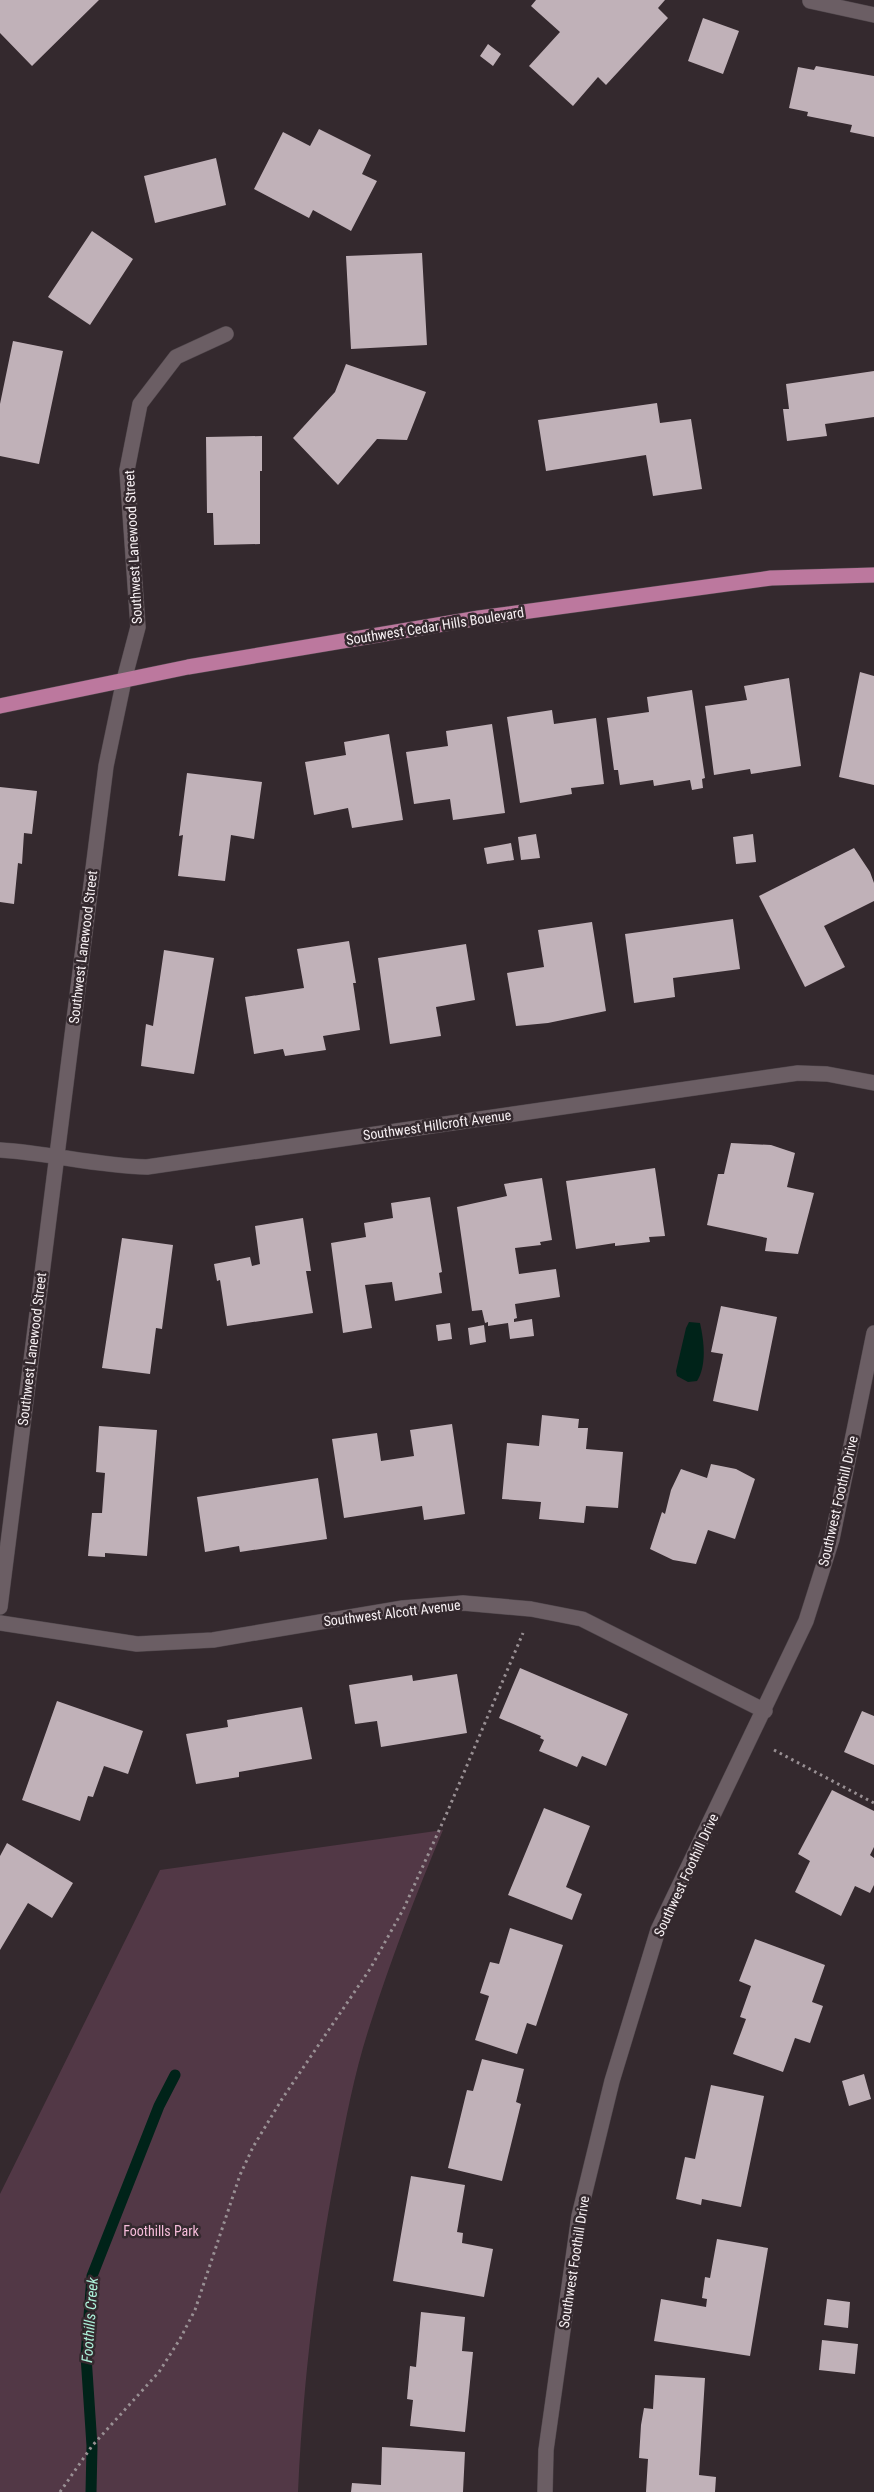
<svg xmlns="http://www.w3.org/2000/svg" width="874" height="2492" font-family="'Roboto Condensed',sans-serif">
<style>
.green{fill:#523846}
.water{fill:#002319}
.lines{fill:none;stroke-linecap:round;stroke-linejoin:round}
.stream{stroke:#002319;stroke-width:11}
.building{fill:#c0b1b8}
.minor-casing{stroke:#50474c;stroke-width:16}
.major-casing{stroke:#50474c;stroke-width:16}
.path{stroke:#999094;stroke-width:3;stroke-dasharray:2.5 4;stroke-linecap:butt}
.minor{stroke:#6b5e64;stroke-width:15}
.major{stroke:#bc789e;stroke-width:15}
.labels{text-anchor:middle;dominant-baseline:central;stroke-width:5;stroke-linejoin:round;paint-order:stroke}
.street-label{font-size:14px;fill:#f7f0f3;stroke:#34292e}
.park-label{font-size:14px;fill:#f6bcda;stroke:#34292e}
.water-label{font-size:15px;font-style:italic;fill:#adf2da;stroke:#34292e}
</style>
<rect width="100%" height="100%" fill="#34292e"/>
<path class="green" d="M443 1830C416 1894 391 1959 370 2025 355 2070 346 2118 337 2165 316 2273 303 2382 298 2492H0V2194L160 1870Z"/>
<path class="water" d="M689 1322 700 1323C704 1341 707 1365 697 1381L688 1382 677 1376 676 1371 686 1328Z"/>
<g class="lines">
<path class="stream" d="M91 2492 92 2446 86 2356 92 2276 159 2106 175 2075"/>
</g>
<path class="building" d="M0 0H99L32 66 0 33Z
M536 0H665L658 8 668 18 606 85 598 77 573 106 529 66 560 32 531 6Z
M703 18 739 31 723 74 688 61Z
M488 44 501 54 493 66 480 56Z
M816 66 874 76V137L850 132 852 125 807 116 808 112 789 108 798 67 814 70Z
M319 129 371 155 362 174 377 181 351 231 313 210 309 218 254 189 283 132 310 146Z
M216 158 226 205 155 223 144 176Z
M92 231 133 259 90 325 48 297Z
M422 253 427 345 351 349 346 256Z
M13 341 63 351 39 464 0 456V404Z
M346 364 426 392 407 440 377 439 338 485 293 438 335 392Z
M874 371V417L825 424 827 436 787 441 783 409H789L786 384Z
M657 403 660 423 691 419 702 489 653 496 646 455 546 471 538 420Z
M262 436V471H260V544L214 545 213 513H207L206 437Z
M860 672 874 676V785L839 777Z
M789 678 801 766 751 774 750 769 714 775 705 706 747 700 744 686Z
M692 690 705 778 702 779 703 788 692 790 690 780 654 786 653 780 620 785 618 770H614L607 718 649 712 647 697Z
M552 710 554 724 596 718 604 784 571 788 572 794 520 803 507 717Z
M492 724 505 813 453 820 450 799 414 804 406 752 448 746 446 731Z
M389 734 403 820 352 828 348 808 314 815 305 762 346 755 344 742Z
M187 773 262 782 254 839 231 835 225 881 178 876 183 835 179 836Z
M0 787 37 791 32 834 24 833 22 864 18 863 14 904 0 902Z
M536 834 540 858 521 860 518 837Z
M753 834 756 862 736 864 733 837Z
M511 843 514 860 487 864 484 848Z
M854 848 870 872 874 883V901L824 926 845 967 805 987 759 896Z
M733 919 740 969 673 978 675 997 634 1003 625 934Z
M592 922 606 1011 548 1023 516 1026 507 973 544 967 538 930Z
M349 941 356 983H353L360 1030 323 1036 326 1050 285 1056 283 1049 254 1054 245 997 304 988 297 949Z
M466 944 475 1000 436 1007 441 1036 390 1044 378 958Z
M164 950 214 958 194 1074 141 1066 146 1024 153 1026Z
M731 1143 771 1145 795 1153 787 1187 814 1193 798 1254 765 1251 767 1238 707 1225 718 1174H724Z
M655 1168 665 1236 649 1237 650 1242 615 1246V1243L576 1249 566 1181Z
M542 1178 552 1240 540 1242 541 1245 515 1248 519 1274 556 1269 560 1297 515 1304 517 1318 514 1319V1322L532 1319 534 1336 510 1339 508 1323 488 1326V1322L485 1323 482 1310 472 1311 457 1207 507 1196 504 1184Z
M430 1197 442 1272 439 1273 442 1293 395 1301 392 1282 365 1285 372 1328 343 1333 331 1243 366 1237 364 1223 393 1218 391 1203Z
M303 1218 311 1271H306L313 1313 227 1326 220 1280 217 1281 214 1264 250 1257 252 1266 260 1264 255 1226Z
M122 1238 173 1245 162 1329 156 1328 150 1374 102 1368Z
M721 1306 777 1317 758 1411 713 1401 723 1354 711 1352Z
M450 1323 452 1339 438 1341 436 1325Z
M484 1325 486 1342 470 1345 468 1328Z
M542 1415 579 1419 578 1428H588L586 1449 623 1452 618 1508 586 1506 584 1523 539 1519 541 1502 502 1499 507 1443 539 1446Z
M452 1424 465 1514 424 1520 422 1506 344 1518 332 1439 377 1433 381 1461 414 1456 410 1430Z
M99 1426 157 1430 147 1556 105 1553V1557L88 1556 92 1513H102L105 1473 96 1472Z
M711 1464 736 1469 755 1479 735 1539 708 1530 696 1564 673 1560 650 1549 662 1512 665 1514 671 1490 681 1469 707 1478Z
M318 1478 327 1539 240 1552 239 1546 205 1552 197 1497Z
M520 1668 628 1714 606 1766 582 1756 577 1767 539 1751 544 1740 540 1738 541 1736 499 1718Z
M457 1674 467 1733 381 1747 377 1721 355 1724 349 1685 412 1675 413 1681Z
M57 1701 143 1731 128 1774 104 1766 93 1797 88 1796 80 1821 22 1800Z
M302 1707 312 1759 239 1772V1777L196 1784 186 1734 228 1727 227 1720Z
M862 1711 874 1716V1765L844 1752Z
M832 1790 874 1811V1847L870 1855 874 1858V1885L870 1893 855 1886 841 1916 795 1892 810 1861 798 1854Z
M544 1808 590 1826 566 1887 582 1894 572 1920 508 1895Z
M7 1843 73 1883 52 1918 28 1903 0 1950V1856Z
M510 1928 563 1945 536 2026 527 2023 517 2054 475 2040 489 1996 480 1993 490 1962 499 1964Z
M755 1939 825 1965 812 2002 823 2006 810 2043 795 2038 783 2072 733 2054 746 2019 740 2017 751 1986 739 1981Z
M482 2059 524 2069 516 2102 521 2104 502 2181 448 2168 467 2090 473 2091Z
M864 2074 871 2099 849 2106 842 2081Z
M711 2085 764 2096 741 2207 702 2199 701 2205 676 2199 685 2157 695 2159Z
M411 2176 465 2185 457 2232 463 2233 462 2243 493 2249 484 2297 393 2281Z
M717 2239 768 2248 750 2356 654 2341 661 2299 706 2307 707 2299 702 2298 705 2277 710 2278Z
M827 2299 850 2302 848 2328 824 2325Z
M421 2312 465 2317 462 2351 473 2352 465 2432 410 2426 413 2400 407 2399 410 2366 416 2367Z
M822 2340 858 2344 855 2374 819 2370Z
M655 2375 705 2378 699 2475 716 2477 715 2492H646L648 2459 639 2458 641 2425 644 2408 653 2409Z
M382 2447 465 2452 463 2492H351L352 2483 381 2485Z"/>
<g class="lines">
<g class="minor-casing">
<path id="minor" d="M810 1 874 15
M0 1150C50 1153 97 1166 147 1167L798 1073 827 1074 874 1083
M0 1607 106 766 124 680 138 627 127 470 140 404 176 357 226 334
M0 1623 137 1644 213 1640 403 1608 463 1603 531 1609 582 1619 765 1711
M545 2492 546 2450 579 2216 612 2081 658 1930 806 1621 832 1539 874 1333"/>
</g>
<g class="major-casing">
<path id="major" d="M0 706 188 667 479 618 771 578 874 575"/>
</g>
<path class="path" d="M774 1750 874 1803
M60 2492 92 2446 159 2372 180 2339 195 2310 240 2175 253 2147 282 2099 370 1969 404 1908 446 1815 523 1633"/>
<use href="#minor" class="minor"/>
<use href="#major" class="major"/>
</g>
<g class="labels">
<g class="street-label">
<text transform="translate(133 547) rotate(-93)">Southwest Lanewood Street</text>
<text transform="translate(435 626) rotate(-9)">Southwest Cedar Hills Boulevard</text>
<text transform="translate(83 947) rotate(-83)">Southwest Lanewood Street</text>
<text transform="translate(437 1125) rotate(-8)">Southwest Hillcroft Avenue</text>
<text transform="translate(32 1349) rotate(-83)">Southwest Lanewood Street</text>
<text transform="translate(838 1501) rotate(-77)">Southwest Foothill Drive</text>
<text transform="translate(392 1613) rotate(-7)">Southwest Alcott Avenue</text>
<text transform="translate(686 1875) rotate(-65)">Southwest Foothill Drive</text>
<text transform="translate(574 2262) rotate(-81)">Southwest Foothill Drive</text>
</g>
<g class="park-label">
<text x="161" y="2231">Foothills Park</text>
</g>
<g class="water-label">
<text transform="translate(90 2320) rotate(-86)">Foothills Creek</text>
</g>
</g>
</svg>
